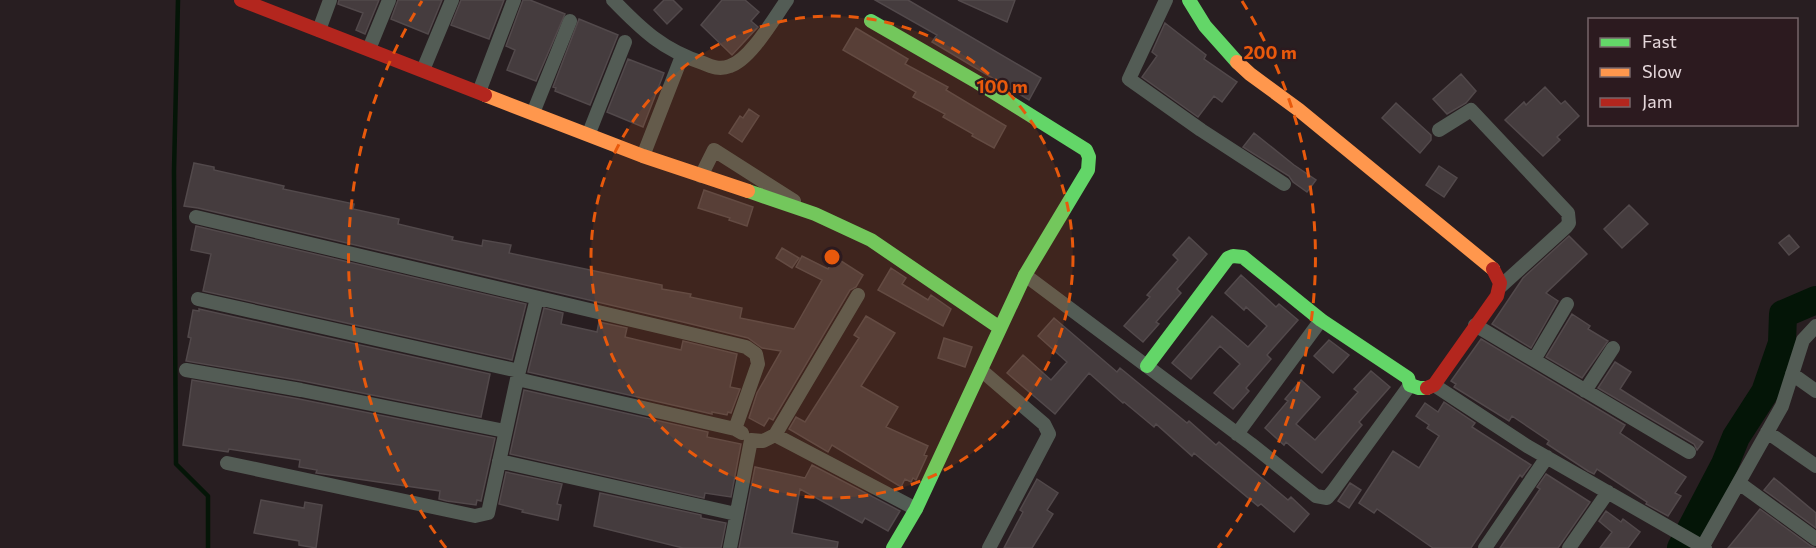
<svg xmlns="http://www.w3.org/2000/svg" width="1816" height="548" font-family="Commissioner,sans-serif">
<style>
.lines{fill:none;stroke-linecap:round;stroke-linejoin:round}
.stream{stroke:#041507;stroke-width:4.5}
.river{stroke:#041507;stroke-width:28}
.building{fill:#453c3e;stroke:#52494b;stroke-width:1.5}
.street{stroke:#535c55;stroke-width:14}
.fast{stroke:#63d668;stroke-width:14}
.slow{stroke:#ff974d;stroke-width:14}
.jam{stroke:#b3261e;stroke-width:14}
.ring{fill:none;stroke:#e8590c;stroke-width:3;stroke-dasharray:10 8}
.centre{fill:#e8590c;stroke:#2c1a1f;stroke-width:3}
.ring-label{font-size:18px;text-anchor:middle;font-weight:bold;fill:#e8590c;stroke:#2c1a1f;stroke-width:4.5;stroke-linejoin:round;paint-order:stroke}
</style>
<rect width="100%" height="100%" fill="#281e21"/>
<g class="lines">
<path class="stream" d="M178 0 174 171 176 464 208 496V548"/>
<path class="river" d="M1681 548 1725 464 1736 437 1765 392 1782 343 1783 314 1816 300"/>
</g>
<path class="building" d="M339 0H379L365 34 356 30 363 13 338 4Z
M398 0H442L428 34 391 19Z
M461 0H504L489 39 451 25Z
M523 0H530L565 14 536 81 507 70 515 50 506 46Z
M664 0H673L682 9 667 24 654 10Z
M722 0H745L759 12 751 21 758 27 732 55 701 25Z
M875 0H908L1041 78 1029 100 932 42 937 35Z
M958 0H1015L1007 22Z
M579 19 618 35 590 105 555 91 556 88 553 87Z
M1165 23 1206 55 1204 59 1237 82 1222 102 1214 96 1198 117 1142 77 1157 56 1152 52Z
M856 28 908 59 905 64 948 87 946 90 1006 126 994 148 972 136 973 134 943 117 945 114 913 97 916 92 843 50Z
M628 59 664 73 643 127 607 112Z
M1461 74 1476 91 1466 103 1447 114 1433 99Z
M1545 87 1561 104 1565 101 1579 116 1557 137 1560 140 1543 156 1505 120 1524 102 1526 105Z
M1396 103 1431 135V140L1420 153 1382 118Z
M749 109 759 116 742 142 729 133 740 116 743 118Z
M1254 133 1294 165 1316 180 1307 192 1293 182 1289 176 1243 147Z
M194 163 214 167V170L284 186 283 189 354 204 353 209 399 219 398 224 453 237 452 240 482 246 483 240 511 245 509 253 662 285V289L691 294 690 297 742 308 740 318 794 329 822 280 796 267 802 256 828 269 835 257 863 275 856 287 850 290 773 420 769 418 764 426 749 418 757 393 781 351 762 348 748 338 687 323 198 208 184 206Z
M1439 166 1457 178 1444 197 1426 185Z
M704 190 753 207 747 226 729 220 730 218 698 208Z
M1629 205 1648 224 1622 248 1604 229Z
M196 226 526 304 512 360 203 291 211 254 191 250Z
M1789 235 1799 247 1789 255 1779 243Z
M1569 236 1587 254 1546 293 1558 301 1531 348 1492 324 1523 278Z
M1189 237 1207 254 1177 289 1181 293 1156 322 1159 324 1143 342 1124 326 1150 297 1147 295 1178 260 1173 255Z
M782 248 799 258 792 268 776 258Z
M891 268 906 278 902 284 928 300 931 295 951 309 943 326 878 290Z
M1241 275 1276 307 1279 304 1298 320 1267 355 1271 359 1246 388 1249 391 1233 409 1214 393 1240 364 1220 346 1191 379 1172 363 1212 316 1248 347 1267 326 1246 307 1244 310 1225 293Z
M544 308 563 313 561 324 597 332 599 322 627 328 625 337 650 343 681 350 683 341 737 354 730 387 740 389 731 413 728 412 727 415 712 412V414L528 372Z
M199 309 490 374 481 417 303 381 186 361 191 338 188 337 193 310 199 311Z
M1572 314 1590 326 1588 329 1608 341 1582 378 1546 357Z
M866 316 895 333 861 386 898 407 886 427 928 446 924 455 927 456 916 480 913 478 911 482 905 479 901 487 832 445 828 452 789 429 796 417 805 422 859 338 854 335Z
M1054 318 1117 372 1120 368 1187 423 1189 421 1216 445 1219 442 1288 500 1291 497 1309 514 1294 532 1261 504 1258 506 1194 453 1192 456 1156 424 1154 427 1124 402 1123 403 1089 373 1055 414 1007 373 1023 355 1051 380 1067 362 1038 336Z
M944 338 972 347 965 367 938 358Z
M1481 339 1625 425 1620 433 1686 477 1675 493 1681 496 1668 516 1646 504 1647 502 1597 469 1594 474 1588 471 1547 444 1549 441 1512 416 1509 421 1454 387 1456 384 1451 381Z
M1329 340 1349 355 1333 373 1314 356Z
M1615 362 1631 372 1620 389 1703 442 1697 450 1694 444 1598 388Z
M1371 371 1390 387 1359 422 1362 425 1322 473 1286 442 1284 445 1265 428 1288 401 1285 399 1301 380 1320 397 1296 424 1315 440 1358 392 1354 389Z
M192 380 299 399 495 438 481 501 477 500 476 505 447 501 439 499 440 491 316 473 317 470 299 467 300 460 229 449 228 452 183 445Z
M524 390 708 432 707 437 741 444 731 497 705 493 704 498 510 454Z
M1444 402 1475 423 1472 427 1531 465 1522 477 1520 475 1471 548H1433L1377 509 1374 513 1359 503 1393 451 1419 468 1439 436 1427 428 1429 425 1416 416 1425 403 1438 412Z
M812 465 900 511 888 531 865 518 862 523 800 489 792 533 838 542 837 548H739L755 467 805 478Z
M506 472 562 484 557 504 561 505 558 520 522 512 523 510 499 504Z
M1546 474 1590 502 1558 548H1500L1540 489 1537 487Z
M1774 478 1816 513V528L1764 490Z
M1037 479 1058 493 1047 510 1053 514 1032 548H1004L1023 512 1020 510Z
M1350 483 1361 490 1349 508 1338 501Z
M600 493 701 515V518L726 523 721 548H683L594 526Z
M261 500 304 508 305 502 322 505 316 548 299 545V541L254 533Z
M1760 509 1811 546 1816 548H1728Z
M1606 511 1621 522 1623 519 1640 532 1628 548H1600L1612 532 1599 521Z"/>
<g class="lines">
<path class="street" d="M613 0C642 30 663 50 703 63 712 67 720 70 730 66 751 59 774 18 787 0
M1166 0 1129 79 1201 130 1284 184
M319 30 330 0
M369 49 389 0
M423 70 452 0
M479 92 514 0
M533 113 570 21
M1439 130 1471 110 1568 213 1569 223 1566 227 1501 286
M589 133 625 42
M643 156 682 56
M701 176 714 150 794 201
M196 217 746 347 756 354 758 364 735 429
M1025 275 1251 444 1316 496 1327 498 1333 491 1410 385
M198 299 519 371
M1475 325 1689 452
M1534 360 1567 304
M186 370 301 390 505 431
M981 370 1044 424 1049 434 989 548
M1792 374 1816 391
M517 379 735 429 742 433
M1434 385 1527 446 1705 548
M1585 391 1613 348
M1767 432 1816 466
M1237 434 1321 320
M775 435 916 509
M499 461 736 514
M227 463 475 516 488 513 517 379 537 298
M1739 483 1816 539
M1703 546 1782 406 1803 340 1816 326
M730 548 751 440 763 441 775 435 858 295
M1485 548 1547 457
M1569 548 1608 492"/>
<path class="fast" d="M1189 0 1205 26 1237 62
M871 21 977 82 1086 150 1089 157 1088 170 1025 275 916 509 893 548
M748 191 815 214 871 240 1000 328
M1147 366 1228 258 1233 256 1243 257 1321 320 1408 378 1410 385 1419 388H1427"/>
<path class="slow" d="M1237 62 1250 74 1299 110 1493 269
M485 95 643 156 748 191"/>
<path class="jam" d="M241 0 485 95
M1427 388 1434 385 1497 296 1500 283 1493 269"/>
</g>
<circle cx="832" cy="257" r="241" fill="#e8590c" fill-opacity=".12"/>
<g class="ring">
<circle cx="832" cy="257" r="241"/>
<path d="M446 548A483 483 0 0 1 422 1M1242 1A483 483 0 0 1 1218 548"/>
</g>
<circle cx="832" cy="257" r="9" class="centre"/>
<g class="ring-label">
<text x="1270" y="59">200 m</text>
<text x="1002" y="93">100 m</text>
</g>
<rect x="1588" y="18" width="210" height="108" fill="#2c1a1f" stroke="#76666a" stroke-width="1.5"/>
<rect x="1600" y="38" width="30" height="9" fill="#63d668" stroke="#76666a" stroke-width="1.5"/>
<text x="1642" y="48" font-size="18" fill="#e5d7db">Fast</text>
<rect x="1600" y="68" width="30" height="9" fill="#ff974d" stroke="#76666a" stroke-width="1.5"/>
<text x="1642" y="78" font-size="18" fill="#e5d7db">Slow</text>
<rect x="1600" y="98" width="30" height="9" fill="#b3261e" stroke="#76666a" stroke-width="1.5"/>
<text x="1642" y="108" font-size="18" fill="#e5d7db">Jam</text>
</svg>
